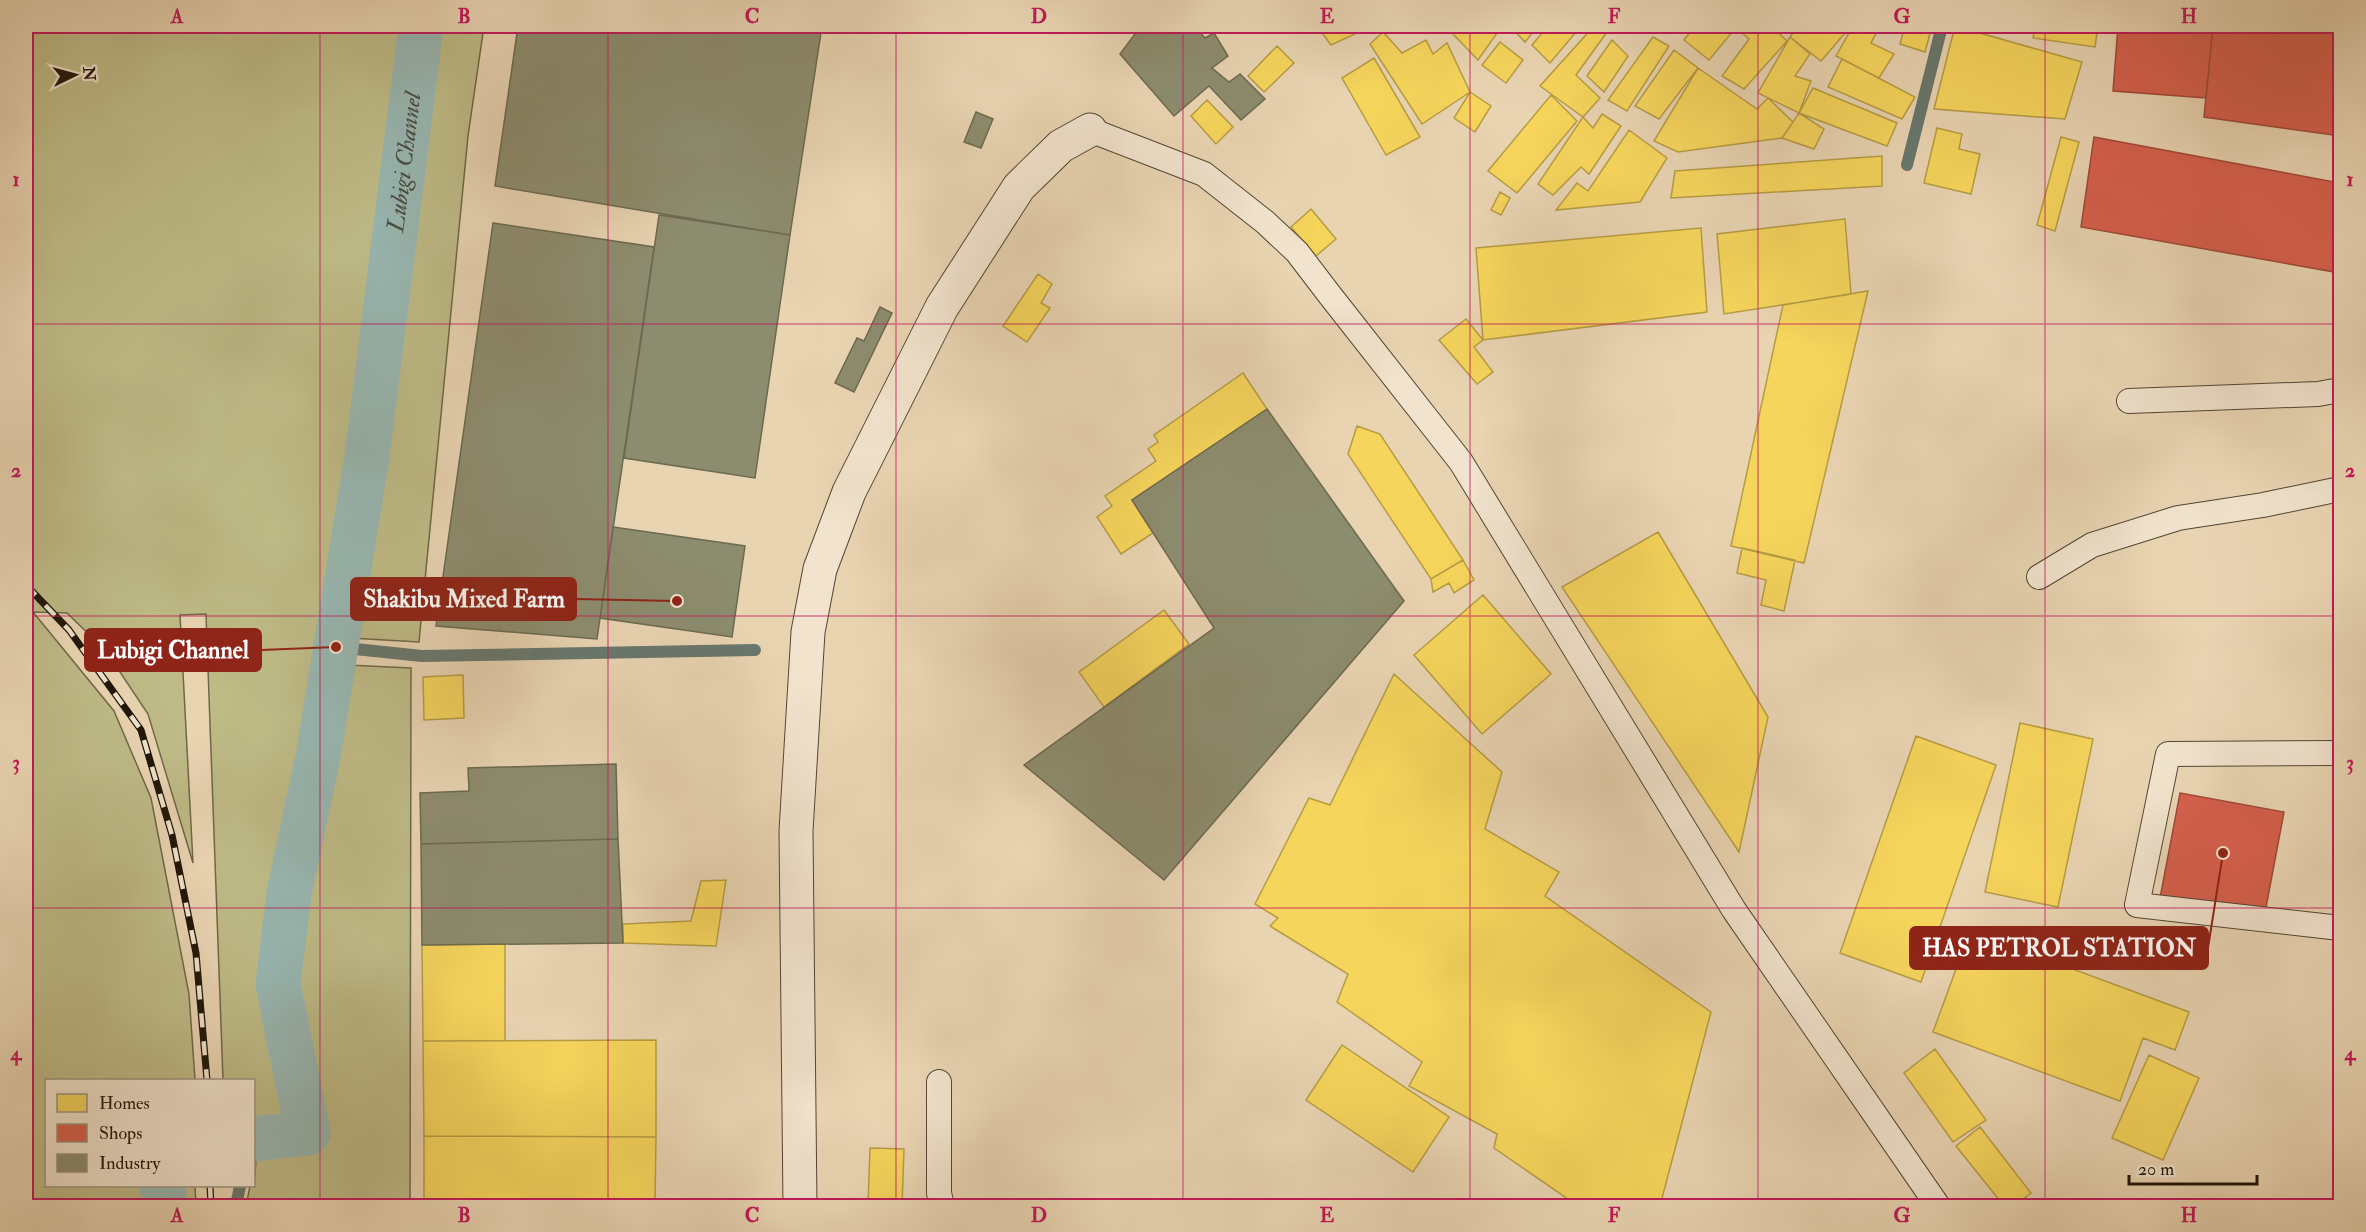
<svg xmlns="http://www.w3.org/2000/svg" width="2366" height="1232" font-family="'IM FELL Double Pica',serif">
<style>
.green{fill:#bebb87;stroke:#6f6848;stroke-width:1.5}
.homes{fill:#f6d55c;stroke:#b69c43;stroke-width:1.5}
.shops{fill:#d6604d;stroke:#9f4a39;stroke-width:1.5}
.industry{fill:#8c8c6e;stroke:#6c6950;stroke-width:1.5}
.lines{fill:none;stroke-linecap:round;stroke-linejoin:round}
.stream{stroke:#68776e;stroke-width:12}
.canal{stroke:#98b7b2;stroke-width:45}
.service-casing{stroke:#524633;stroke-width:26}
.minor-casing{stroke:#524633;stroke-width:35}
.service{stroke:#f1e3cd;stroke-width:24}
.minor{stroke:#f1e3cd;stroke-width:33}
.rail-casing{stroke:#201609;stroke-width:7}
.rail{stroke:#f1e3cd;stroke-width:4.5;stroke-dasharray:14;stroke-linecap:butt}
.grid{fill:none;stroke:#c2185b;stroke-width:1.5;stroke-opacity:0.55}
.labels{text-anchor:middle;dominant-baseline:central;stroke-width:6;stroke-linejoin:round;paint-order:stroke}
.water-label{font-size:24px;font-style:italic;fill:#4a4e44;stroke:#f1e3cd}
.leader{fill:none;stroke:#8f2418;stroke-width:2}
.callout-dot{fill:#8f2418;stroke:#f1e3cd;stroke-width:2}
.callout{fill:#8f2418;stroke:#8f2418;stroke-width:2}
.callout-label{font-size:24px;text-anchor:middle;font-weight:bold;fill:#fff}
.neatline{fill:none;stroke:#c2185b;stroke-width:2}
.grid-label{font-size:20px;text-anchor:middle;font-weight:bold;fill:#c2185b}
</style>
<rect width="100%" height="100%" fill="#e9d4b2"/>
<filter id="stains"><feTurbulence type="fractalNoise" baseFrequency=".00333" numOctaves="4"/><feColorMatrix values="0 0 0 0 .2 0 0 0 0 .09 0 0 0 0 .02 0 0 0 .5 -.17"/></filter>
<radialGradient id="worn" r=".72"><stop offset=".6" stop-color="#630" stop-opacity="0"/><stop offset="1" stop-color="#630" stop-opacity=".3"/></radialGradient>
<path class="green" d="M26 26H408L333 616 269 973 295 1121 254 1125V1080H223L206 614 180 615 193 863 148 714 106 651 67 613 33 612 114 711 151 798 189 994 195 1080H46V1186H150L151 1206H26Z
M435 26H484L468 136 419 642 350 638C387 435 410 230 435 26Z
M347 665 411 668 410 1206H246L250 1186H254L257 1147 318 1137 290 981 300 897Z
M177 1186H195L196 1206H181Z"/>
<path class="homes" d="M1317 26H1351L1355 34 1331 45Z
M1453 26H1502L1478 60 1450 31Z
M1510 26H1538L1525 42Z
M1548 26H1581L1550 63 1532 45Z
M1594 26H1600L1607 32 1576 75 1600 98 1583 117 1540 86Z
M1695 26H1728L1734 30 1709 60 1684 40Z
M1734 26H1771L1787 41 1744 89 1722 76 1749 39Z
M1798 26H1851L1821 61 1790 37Z
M1853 26H1880L1871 43 1894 54 1879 78 1836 56Z
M1905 26H1932L1925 52 1900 44Z
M1955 26 2082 62 2065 119 1934 109Z
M2036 26H2098L2095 47 2033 38Z
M1383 32 1402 53 1426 40 1433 54 1447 43 1470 92 1422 124 1370 44Z
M1653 37 1669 46 1627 111 1608 100Z
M1790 37 1810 54 1795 76 1811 81 1799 113 1758 93Z
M1612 40 1628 56 1604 92 1587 76Z
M1500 42 1523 60 1506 83 1482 65Z
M1277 46 1294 63 1264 92 1248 76Z
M1674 50 1698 68 1659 119 1635 106Z
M1374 58 1420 137 1386 155 1342 78Z
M1842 59 1915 97 1902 119 1828 87Z
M1698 68 1757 109 1768 98 1793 122 1782 138 1678 152 1654 141Z
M1813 88 1897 123 1887 146 1799 113Z
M1470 92 1491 106 1475 132 1454 118Z
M1551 95 1577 121 1517 193 1488 171Z
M1207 100 1233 127 1216 144 1191 116Z
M1799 113 1824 129 1814 149 1782 138Z
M1602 114 1621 126 1589 174 1581 167 1553 195 1538 184 1583 117 1593 128Z
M1937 128 1962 134 1959 149 1980 154 1971 194 1924 183Z
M1629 130 1667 158 1640 202 1556 210 1577 183 1588 191Z
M2061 137 2079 142 2055 231 2037 225Z
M1882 156V186L1671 198 1675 171Z
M1500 192 1510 198 1501 215 1491 210Z
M1311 209 1336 239 1316 256 1291 227Z
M1845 219 1851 294 1724 314 1717 234Z
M1701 228 1707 312 1483 340 1476 248Z
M1038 274 1052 284 1041 303 1050 308 1027 342 1003 326Z
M1868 291 1804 563 1731 546 1783 305Z
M1466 319 1483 340 1474 347 1493 372 1477 384 1439 340Z
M1243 373 1267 409 1132 500 1153 533 1121 554 1097 517 1112 506 1105 496 1156 461 1148 449 1158 442 1154 435Z
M1357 426 1380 434 1463 560 1431 579 1348 454Z
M1658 532 1768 717 1739 852 1562 587Z
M1742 548 1795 560 1784 611 1761 605 1766 580 1737 573Z
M1463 560 1474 580 1454 593 1449 583 1433 592 1431 579Z
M1483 595 1551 674 1482 734 1414 655Z
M1164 610 1189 644 1104 707 1079 672Z
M1394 674 1502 772 1485 829 1559 872 1545 896 1711 1012 1660 1206H1578L1494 1148 1497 1134 1409 1086 1422 1062 1337 1002 1348 974 1270 926 1278 918 1255 904 1309 798 1330 805Z
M463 675 464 718 424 720 423 677Z
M2020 723 2093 739 2058 907 1985 892Z
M1916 736 1996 765 1921 982 1840 953Z
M726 880 716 946 623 943V924L691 921 701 881Z
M1970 931 2189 1012 2175 1050 2143 1038 2120 1101 1933 1032Z
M505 944V1041H423L422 945Z
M656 1040V1137L424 1136 423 1041Z
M1342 1045 1449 1117 1413 1172 1306 1100Z
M1935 1049 1986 1120 1953 1142 1904 1073Z
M2149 1055 2199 1078 2163 1160 2112 1138Z
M1980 1127 2031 1193 2014 1206H2004L1956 1146Z
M424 1136 656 1137 655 1206H424Z
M870 1148 904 1149 902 1206H868Z"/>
<path class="shops" d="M2118 26H2213L2206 98 2113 91Z
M2213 26H2340V136L2204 117Z
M2094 137 2340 183V273L2081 227Z
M2180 793 2284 812 2264 918 2160 898Z"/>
<path class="industry" d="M518 26H822L790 235 495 186Z
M1141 26H1194L1205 38 1214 33 1228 56 1212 68 1229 82 1240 74 1265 99 1241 120 1209 86 1174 116 1120 54Z
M976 112 993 119 981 148 964 142Z
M659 215 790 235 755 478 624 458Z
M493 223 654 247 597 639 436 626Z
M880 307 892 313 854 392 835 383 857 338 864 341Z
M1267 409 1404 601 1164 880 1024 765 1214 628 1132 500Z
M613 527 745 546 732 637 600 618Z
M616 764 618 839 421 844 420 793 469 791 468 768Z
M618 839 623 943 422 945 421 844Z"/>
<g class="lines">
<path class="stream" d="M1907 165 1942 26
M336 647 422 656 755 650
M236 1206 240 1186"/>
<g class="canal">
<path id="s1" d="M254 1139 308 1133 278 984 289 893 318 757 367 457 421 26"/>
<path d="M162 1186 165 1206"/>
</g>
<g class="service-casing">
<path id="service" d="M1090 130 1204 174 1265 222 1297 252 1329 294 1461 462 1734 910 1938 1206
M2129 401 2318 394 2340 390
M2039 577 2092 545 2178 518 2263 505 2340 489
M2340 753 2168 754 2137 905 2340 928
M939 1082V1193L942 1206"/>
</g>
<g class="minor-casing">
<path id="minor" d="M800 1206 796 831 808 632 820 569 849 492 942 307 1019 187 1061 146 1090 130"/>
</g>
<use href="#service" class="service"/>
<use href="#minor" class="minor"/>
<g class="rail-casing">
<path id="rail" d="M26 585 69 630 141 730 172 835 196 953 207 1080
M210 1186 211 1206"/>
</g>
<use href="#rail" class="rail"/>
</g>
<path class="grid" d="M320 26V1206M608 26V1206M896 26V1206M1183 26V1206M1470 26V1206M1758 26V1206M2045 26V1206M26 324H2340M26 616H2340M26 908H2340"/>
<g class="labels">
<g class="water-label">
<text stroke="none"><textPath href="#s1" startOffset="1038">Lubigi Channel</textPath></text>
</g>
</g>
<path class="leader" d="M677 601L576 599M336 647L261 650M2223 853L2208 948"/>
<g class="callout-dot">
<circle cx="677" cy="601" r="6"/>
<circle cx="336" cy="647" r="6"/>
<circle cx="2223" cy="853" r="6"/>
</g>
<g class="callout">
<rect x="351" y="578" width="225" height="42" rx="6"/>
<rect x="85" y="629" width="176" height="42" rx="6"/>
<rect x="1910" y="927" width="298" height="42" rx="6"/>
</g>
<g class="callout-label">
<text x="464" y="607">Shakibu Mixed Farm</text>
<text x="173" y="658">Lubigi Channel</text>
<text x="2059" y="956">HAS PETROL STATION</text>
</g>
<rect width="2366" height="1232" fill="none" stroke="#e9d4b2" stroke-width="66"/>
<rect x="45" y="1079" width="210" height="108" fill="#f1e3cd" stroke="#9d917f" stroke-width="1.5"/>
<rect x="57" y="1094" width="30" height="18" fill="#f6d55c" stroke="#9d917f" stroke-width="1.5"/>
<text x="99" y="1109" font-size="18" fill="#201609">Homes</text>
<rect x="57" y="1124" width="30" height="18" fill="#d6604d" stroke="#9d917f" stroke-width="1.5"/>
<text x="99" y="1139" font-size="18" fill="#201609">Shops</text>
<rect x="57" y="1154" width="30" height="18" fill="#8c8c6e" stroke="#9d917f" stroke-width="1.5"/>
<text x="99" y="1169" font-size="18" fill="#201609">Industry</text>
<g transform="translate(75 75) rotate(85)" stroke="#f1e3cd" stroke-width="4.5" paint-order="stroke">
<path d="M0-4.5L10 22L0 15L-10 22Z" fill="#201609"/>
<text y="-9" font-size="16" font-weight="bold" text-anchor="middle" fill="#201609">N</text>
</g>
<path d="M2129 1175v9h128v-9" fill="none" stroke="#201609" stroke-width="3"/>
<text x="2138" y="1175" font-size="18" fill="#201609" stroke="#f1e3cd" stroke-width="4.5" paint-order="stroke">20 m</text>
<rect x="33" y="33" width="2300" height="1166" class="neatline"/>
<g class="grid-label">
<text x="177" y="23">A</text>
<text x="464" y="23">B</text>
<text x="752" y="23">C</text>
<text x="1039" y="23">D</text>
<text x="1327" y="23">E</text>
<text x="1614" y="23">F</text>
<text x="1902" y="23">G</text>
<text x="2189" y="23">H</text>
<text x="16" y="186">1</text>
<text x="2350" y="186">1</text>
<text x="16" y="477">2</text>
<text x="2350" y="477">2</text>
<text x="16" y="769">3</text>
<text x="2350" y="769">3</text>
<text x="16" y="1060">4</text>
<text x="2350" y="1060">4</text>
<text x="177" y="1222">A</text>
<text x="464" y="1222">B</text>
<text x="752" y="1222">C</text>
<text x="1039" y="1222">D</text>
<text x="1327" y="1222">E</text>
<text x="1614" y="1222">F</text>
<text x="1902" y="1222">G</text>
<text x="2189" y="1222">H</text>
</g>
<rect width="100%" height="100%" filter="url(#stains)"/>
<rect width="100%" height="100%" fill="url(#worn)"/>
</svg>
